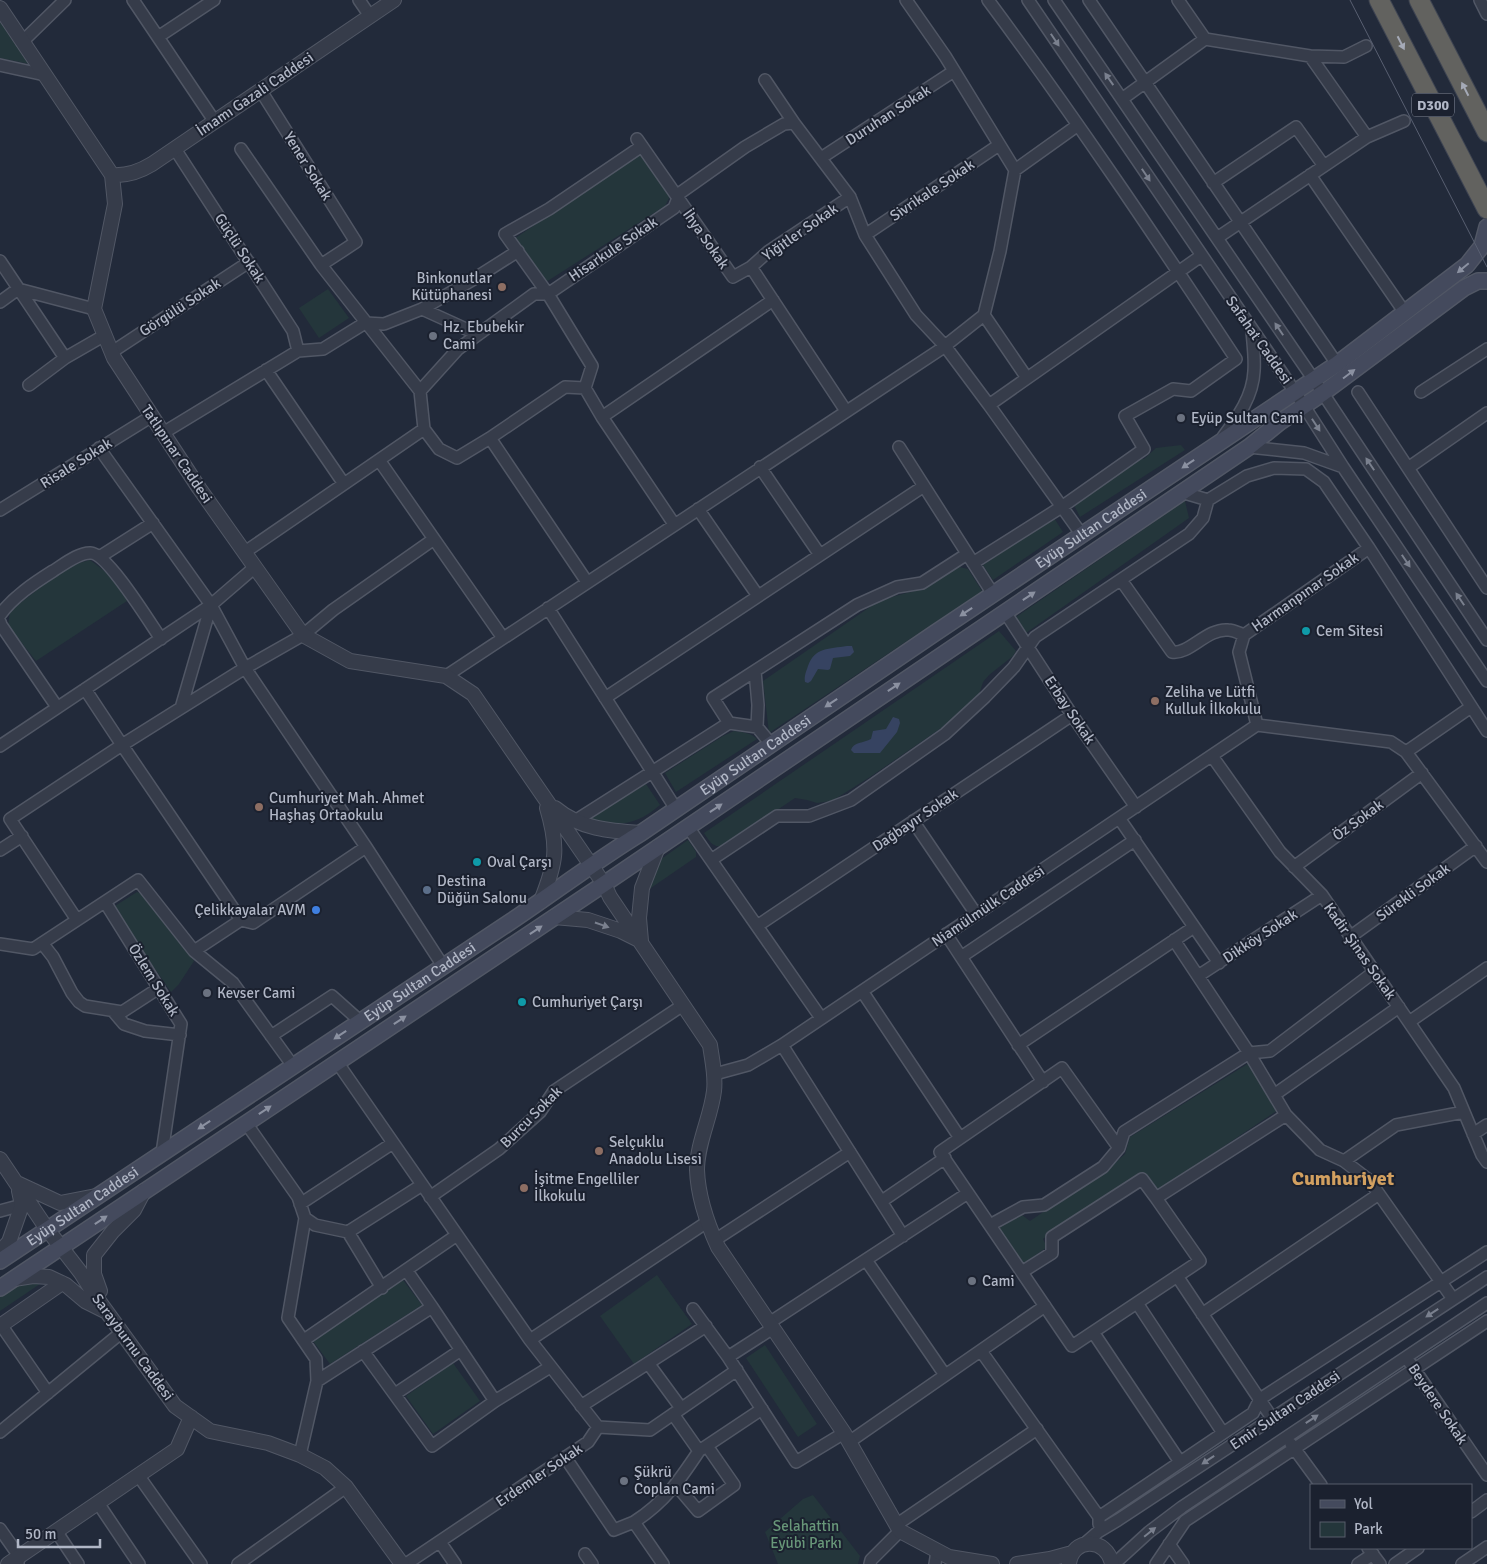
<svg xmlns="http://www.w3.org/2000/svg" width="1487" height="1564" font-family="Signika,sans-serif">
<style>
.green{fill:#24363b}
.water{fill:#364361}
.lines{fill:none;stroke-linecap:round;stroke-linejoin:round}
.minor-casing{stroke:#515765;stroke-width:14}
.tertiary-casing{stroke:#515765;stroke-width:16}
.secondary-casing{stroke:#515765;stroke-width:18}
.trunk-casing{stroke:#3e4452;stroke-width:21}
.minor{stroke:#363c4a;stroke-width:11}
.tertiary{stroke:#363c4a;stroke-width:14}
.secondary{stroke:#444a5d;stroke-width:15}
.trunk{stroke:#62625f;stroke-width:19}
.tram{stroke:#585f71;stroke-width:1}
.oneway{fill:#7a808e}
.oneway2{fill:#a5aab7}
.oneway3{fill:#8b91a1}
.education-dot{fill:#8d6e63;stroke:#1b212f;stroke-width:2}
.worship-dot{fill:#6b7280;stroke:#1b212f;stroke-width:2}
.culture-dot{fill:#0f9aa8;stroke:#1b212f;stroke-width:2}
.service-dot{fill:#5c6f8a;stroke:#1b212f;stroke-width:2}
.shop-dot{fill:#3f7fe0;stroke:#1b212f;stroke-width:2}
.labels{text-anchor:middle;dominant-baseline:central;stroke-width:4;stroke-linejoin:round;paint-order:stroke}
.shield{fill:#1b212f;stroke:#848a99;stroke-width:1}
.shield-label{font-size:14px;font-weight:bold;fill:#b1b7c6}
.street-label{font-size:15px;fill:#b1b7c6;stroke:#1b212f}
.poi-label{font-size:15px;fill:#b1b7c6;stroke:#1b212f;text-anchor:start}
.park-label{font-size:15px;fill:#689779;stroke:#1b212f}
.district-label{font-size:20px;font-weight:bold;fill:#d2a060;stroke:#1b212f}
</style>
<rect width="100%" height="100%" fill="#222a3a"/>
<path class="green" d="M0 19 30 64 0 58Z
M640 153 670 196 665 206 546 282 514 239Z
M328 289 349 318 319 338 299 308Z
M1181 445 1185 450 1080 517 1073 503 1139 459H1144L1156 448Z
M1185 501 1189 518 1026 633 1016 617Z
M1054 518 1063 532 993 580 983 565Z
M90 560 111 576 127 601 36 661 8 626 10 611 68 566Z
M959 567 968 569 982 591 769 733 763 681 880 600 918 590Z
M999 631 1016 651 1013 656 989 675 983 682 977 700 969 709 870 777 832 801 817 803 807 800 795 798 725 845C713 849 710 842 704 833Z
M734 731C743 732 751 733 757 739L676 792 665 773 723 736Z
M646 784 660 805C637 825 617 828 588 819Z
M688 840 696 852V857L648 890 657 862Z
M137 892 144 895 194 961 179 984 171 992 114 910 115 906Z
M1249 1063 1278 1110 1159 1190 1145 1173H1139L1048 1235 1043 1239 1047 1247 1022 1265 997 1229 1022 1215 1030 1221 1114 1164 1125 1154 1130 1137Z
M657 1275 692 1324 634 1364 600 1316Z
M403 1280 422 1305 330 1364 313 1341Z
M19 1284H40L0 1311V1297Z
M765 1345 817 1424 798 1437 746 1358Z
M453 1363 480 1401 433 1434 406 1396Z
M813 1495 860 1556 858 1564H778L765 1532 803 1499Z"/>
<path class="water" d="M847 646H852L854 652 850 656 833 658 830 669 828 670 818 669 811 681 808 683 805 682C804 676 806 672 808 666 815 647 829 649 847 646Z
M893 717 899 719 900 723 897 732 880 753H854L851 750C853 742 864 743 871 739L873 731 886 729Z"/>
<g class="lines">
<g class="minor-casing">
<path id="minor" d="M133 0 215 122
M359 0 370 16
M1028 0 1295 392 1343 467 1487 681
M1054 0 1314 380 1487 640
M1089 0 1337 364
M1178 0 1205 39 1310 56 1367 137
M1480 0 1487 14
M158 37 214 0
M22 42 65 0
M1310 56 1344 57 1366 46
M0 65 45 75
M765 80 794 123
M261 91 356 242 321 265 420 391 424 429 439 449 457 458 490 438 565 387 585 388
M1122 99 1205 39
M637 139 733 277 751 267 846 411
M175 149 293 331 298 351
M241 149 321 265
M821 158 954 71
M1015 170 1078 125
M1310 175 1405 313
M1213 183 1296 127 1324 166
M865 235 999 145
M1217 238 1367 137 1404 121
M0 261 65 358
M751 267 769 251 850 197
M0 302 18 289 94 309
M422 309 477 334
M984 315 1027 378
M112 352 249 262
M266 370 344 484
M29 385 65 358 105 335
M420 391 458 349 534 294H548L505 234 549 209 642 146
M1358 392 1487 588
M1421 392 1487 349
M602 417 773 300
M163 433 298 351 323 349 365 323 384 324 422 309 474 279 518 251
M1223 437C1238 417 1253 396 1254 371 1255 358 1253 344 1252 331
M490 438 587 582
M899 447 993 594
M1249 447 1304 453 1343 467
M99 448 211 605 245 668 366 847 443 966
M379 460 503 638
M760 467 820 555
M1408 468 1487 413
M1181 492 1208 500 1247 476 1274 468 1306 469 1324 482 1369 548 1487 731
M698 509 758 596
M0 510 152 416
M674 524 602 417 585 388 592 366 548 294 674 208 680 193 745 147 784 124 794 123 850 197 865 235 916 315 945 346 989 405
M1082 535 989 405 1201 256
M245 552 424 429
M101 556 153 523
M973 563 1063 506 1144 449 1125 416 1173 389 1191 391 1236 359C1156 238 1075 117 988 0
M1121 580 1172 652C1189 655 1207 628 1228 630 1233 630 1239 633 1244 635
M548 608 676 809
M1005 612 1072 715 1136 807
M0 615C13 597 34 583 53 571 63 565 79 552 91 553 108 554 150 623 161 639
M0 622 1 625 57 707
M755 671 758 705 757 727
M446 676 941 349 984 315 1000 251 1015 170 945 56 906 0
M605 698 924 486
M181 708 245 668 303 635 333 610 434 539
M729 723 757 727 771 744
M1257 725 1391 742 1406 752 1487 862
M1257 725 1239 652 1244 635 1369 548
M0 746 211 605
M1406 752 1471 707
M1212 756 1280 852 1322 895 1454 1088 1482 1155 1487 1162
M1119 818 1219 963
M575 821 729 723 713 698 857 605 897 587 922 583 967 554
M913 821 976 914
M688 827 821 1018
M0 850 22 836
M711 860 777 816H809L851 800 945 734 985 697 1014 667 1035 637 1189 534 1203 518 1208 500
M1294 867 1422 773
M105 902 181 1024 162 1153
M77 920 10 819 122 745 85 689
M241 920 253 923 366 847
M757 926 1072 715
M946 934 1043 1082
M1350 937 1476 846
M1174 940 1249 1053 1270 1051 1374 972
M42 943 53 957 72 993 79 1002 85 1006 122 1012 159 988
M0 944 33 949 138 880 194 951 233 983 293 1066
M194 951 241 920 122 745 181 708 211 605 255 567
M961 957 1135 840
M1198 976 1322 895
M862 991 960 1138
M113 1011 124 1024 145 1031 180 1035
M1409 1022 1487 968
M271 1036 332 996 360 1021
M782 1045 903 1236
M1018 1045 1194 927
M337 1062 530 1340
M715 1074 748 1065 782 1045 1257 725
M1274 1095 1399 1007
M246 1123 298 1197 305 1218 288 1318 316 1359 317 1381 300 1455
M1473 1134 1487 1125
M1119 1148 1062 1068 940 1152 1072 1346 1200 1261 1156 1198
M1344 1161 1396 1125 1464 1112
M430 1197 499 1149 540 1112 554 1091 683 1005
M882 1201 945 1158
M300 1204 393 1143
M0 1211 22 1205
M305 1218 315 1225 348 1232 422 1185
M990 1225 1023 1207 1044 1205 1103 1167 1119 1148 1124 1132 1249 1053 1286 1115
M348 1232 382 1288
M715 1240 850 1152
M866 1260 945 1375
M1022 1272 1052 1253V1237L1142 1179 1156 1198 1286 1115 1320 1150 1344 1161 1369 1180 1453 1299
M1177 1276 1272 1418
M1137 1303 1223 1433
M432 1307 495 1401
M693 1309 728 1357 796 1462 844 1433
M1202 1314 1379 1194
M769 1323 968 1193
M1 1325 48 1393
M1093 1332 1180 1462
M304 1340 457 1235
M363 1351 432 1446 495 1401 550 1367
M981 1351 1099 1517V1524
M728 1357 773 1328
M648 1363 681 1408
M1410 1363 1487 1475
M317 1381 432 1307 407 1271
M395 1394 461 1350
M581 1406 706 1326
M598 1427 650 1430 737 1370
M0 1432 122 1332
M849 1442 1045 1306
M1291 1444 1321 1485
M702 1449 762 1409
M565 1457 614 1530 634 1522 663 1564
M138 1475 201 1564
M676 1485 698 1511 734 1485 707 1446
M98 1503 139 1564
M1471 1512 1487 1500
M1099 1517 1253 1413 1260 1399 1487 1252
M634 1522C665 1502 679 1481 699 1451L673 1414
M896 1525 1037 1429
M0 1529 19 1556 18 1563
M56 1531 78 1564
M440 1542 455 1564
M1169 1544 1183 1564
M1083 1545 1098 1532 1118 1520 1487 1277
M1368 1548 1380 1564
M585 1554 592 1564
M238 1564 346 1487
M406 1564 588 1442 598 1427 530 1340 707 1222
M870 1564 871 1560 900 1531
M935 1564 937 1551
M1114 1564 1149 1532 1182 1507 1487 1303
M1156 1564 1185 1521 1487 1321
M1358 1564 1373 1554
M1395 1564 1418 1548
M1462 1564 1487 1547"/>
</g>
<g class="tertiary-casing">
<path id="tertiary" d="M0 8 112 175 115 204 94 309 114 358 199 488 303 635 350 661 446 676 473 694 604 884 610 897 710 1045C712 1060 716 1076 714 1091 711 1117 697 1143 697 1170 698 1197 707 1223 718 1247L844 1433 900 1531 949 1557 992 1564
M112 175C127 176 139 172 152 164L394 0
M555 808C580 829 610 831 641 833
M541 901C556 863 559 848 547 808
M554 917 588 920 621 931 641 941 639 918 642 888 658 847
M0 1159 47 1229 81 1273 96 1297 175 1406 210 1431 268 1443 300 1455 325 1468 346 1487 402 1564
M17 1183 60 1203 96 1196
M0 1252 9 1242 22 1205 19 1191
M14 1279 33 1276 49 1277 66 1285 85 1301 105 1311
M100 1291 94 1274V1255L113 1231 134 1210 144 1191
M0 1326 62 1283
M8 1564 177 1449 191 1417
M1017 1564 1050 1559 1072 1553
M1069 1564C1072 1537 1107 1537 1112 1564"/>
</g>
<g class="secondary-casing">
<g id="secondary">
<path id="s1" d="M0 1261 513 920C556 891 597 860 641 833L935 633 1337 364 1467 265 1482 246 1487 227"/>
<path d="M0 1288 604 884 1249 447 1280 422 1323 393 1464 288 1478 281H1487"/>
</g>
</g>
<g class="trunk-casing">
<path id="trunk" d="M1379 0 1487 209
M1419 0 1487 132"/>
</g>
<use href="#minor" class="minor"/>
<use href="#tertiary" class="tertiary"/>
<use href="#secondary" class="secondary"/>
<use href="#trunk" class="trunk"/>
<path class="tram" d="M1350 0 1487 267"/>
</g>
<defs><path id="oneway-solid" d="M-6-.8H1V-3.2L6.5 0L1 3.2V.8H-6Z" transform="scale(1.25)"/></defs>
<g class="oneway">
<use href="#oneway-solid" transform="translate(1055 40) rotate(56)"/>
<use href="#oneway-solid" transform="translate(1109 79) rotate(-125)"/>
<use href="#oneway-solid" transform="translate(1146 175) rotate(56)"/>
<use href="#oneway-solid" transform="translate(1279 329) rotate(-124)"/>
<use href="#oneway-solid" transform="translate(1316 425) rotate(57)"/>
<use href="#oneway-solid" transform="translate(1370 464) rotate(-124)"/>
<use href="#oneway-solid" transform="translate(1406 561) rotate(56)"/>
<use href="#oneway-solid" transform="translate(1460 599) rotate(-124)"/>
<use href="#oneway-solid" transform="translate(602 925) rotate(19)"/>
<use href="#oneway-solid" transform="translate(1432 1313) rotate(147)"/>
<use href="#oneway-solid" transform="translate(1312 1419) rotate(-33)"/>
<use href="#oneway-solid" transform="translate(1208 1460) rotate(146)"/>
<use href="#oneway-solid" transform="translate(1150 1532) rotate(-39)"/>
</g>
<g class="oneway2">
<use href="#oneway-solid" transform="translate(1401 43) rotate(63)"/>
<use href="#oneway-solid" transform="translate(1465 89) rotate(-117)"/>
</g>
<g class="oneway3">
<use href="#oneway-solid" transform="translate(1463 268) rotate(140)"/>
<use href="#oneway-solid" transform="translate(1349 374) rotate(-37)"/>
<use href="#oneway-solid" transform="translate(1188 464) rotate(146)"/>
<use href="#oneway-solid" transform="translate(1029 596) rotate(-34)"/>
<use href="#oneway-solid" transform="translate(966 612) rotate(146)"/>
<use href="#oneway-solid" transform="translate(894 687) rotate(-34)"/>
<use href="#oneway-solid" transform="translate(831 703) rotate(146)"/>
<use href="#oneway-solid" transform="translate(716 808) rotate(-34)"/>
<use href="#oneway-solid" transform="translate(536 930) rotate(-34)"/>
<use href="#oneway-solid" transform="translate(400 1020) rotate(-34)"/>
<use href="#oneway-solid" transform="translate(340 1035) rotate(146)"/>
<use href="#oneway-solid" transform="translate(265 1110) rotate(-34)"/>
<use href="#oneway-solid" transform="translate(204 1125) rotate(146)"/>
<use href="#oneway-solid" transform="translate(101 1220) rotate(-34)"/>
</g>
<g class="education-dot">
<circle cx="502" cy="287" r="5"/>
<circle cx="1155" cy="701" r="5"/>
<circle cx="259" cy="807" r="5"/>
<circle cx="599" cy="1151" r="5"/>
<circle cx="524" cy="1188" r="5"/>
</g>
<g class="worship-dot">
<circle cx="433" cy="336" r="5"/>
<circle cx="1181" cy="418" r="5"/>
<circle cx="207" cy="993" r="5"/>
<circle cx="972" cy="1281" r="5"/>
<circle cx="624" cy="1481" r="5"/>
</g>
<g class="culture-dot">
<circle cx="1306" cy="631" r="5"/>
<circle cx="477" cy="862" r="5"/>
<circle cx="522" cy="1002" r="5"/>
</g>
<circle class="service-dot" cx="427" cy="890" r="5"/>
<circle class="shop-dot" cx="316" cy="910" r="5"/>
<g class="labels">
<rect class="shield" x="1412" y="93.5" width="42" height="23" rx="4"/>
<g class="shield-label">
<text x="1433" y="105">D300</text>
</g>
<g class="street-label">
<text transform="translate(255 94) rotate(-34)">İmamı Gazali Caddesi</text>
<text transform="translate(888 115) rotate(-33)">Duruhan Sokak</text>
<text transform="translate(308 166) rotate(58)">Yener Sokak</text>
<text transform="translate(932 190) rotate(-34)">Sivrikale Sokak</text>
<text transform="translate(800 232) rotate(-35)">Yiğitler Sokak</text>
<text transform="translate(706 239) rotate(55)">İhya Sokak</text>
<text transform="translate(240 248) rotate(57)">Güçlü Sokak</text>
<text transform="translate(613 249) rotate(-34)">Hisarkule Sokak</text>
<text transform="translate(180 307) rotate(-33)">Görgülü Sokak</text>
<text transform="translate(1259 340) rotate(55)">Safahat Caddesi</text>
<text transform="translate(177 454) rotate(56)">Tatlıpınar Caddesi</text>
<text transform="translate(76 463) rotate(-32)">Risale Sokak</text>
<text stroke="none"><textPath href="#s1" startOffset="1314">Eyüp Sultan Caddesi</textPath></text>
<text transform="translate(1305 592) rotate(-35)">Harmanpınar Sokak</text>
<text transform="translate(1070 710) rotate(56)">Erbay Sokak</text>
<text stroke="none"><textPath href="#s1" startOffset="909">Eyüp Sultan Caddesi</textPath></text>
<text transform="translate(915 820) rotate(-34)">Dağbayır Sokak</text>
<text transform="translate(1358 820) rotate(-36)">Öz Sokak</text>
<text transform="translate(1413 892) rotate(-36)">Sürekli Sokak</text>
<text transform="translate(988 906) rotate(-34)">Niamülmülk Caddesi</text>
<text transform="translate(1260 936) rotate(-33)">Dikköy Sokak</text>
<text transform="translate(1360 951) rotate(55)">Kadir Şinas Sokak</text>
<text transform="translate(154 980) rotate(58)">Özlem Sokak</text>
<text stroke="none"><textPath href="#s1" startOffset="504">Eyüp Sultan Caddesi</textPath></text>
<text transform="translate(531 1117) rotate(-45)">Burcu Sokak</text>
<text stroke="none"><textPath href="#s1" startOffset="99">Eyüp Sultan Caddesi</textPath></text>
<text transform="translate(133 1347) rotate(54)">Sarayburnu Caddesi</text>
<text transform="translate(1438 1404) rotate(56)">Beydere Sokak</text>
<text transform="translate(1285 1410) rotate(-34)">Emir Sultan Caddesi</text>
<text transform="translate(539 1475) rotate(-34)">Erdemler Sokak</text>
</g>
<g class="poi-label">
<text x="492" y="278" text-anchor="end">Binkonutlar<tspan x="492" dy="17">Kütüphanesi</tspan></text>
<text x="443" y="327">Hz. Ebubekir<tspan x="443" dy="17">Cami</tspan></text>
<text x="1191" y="418">Eyüp Sultan Cami</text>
<text x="1316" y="631">Cem Sitesi</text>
<text x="1165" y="692">Zeliha ve Lütfi<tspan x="1165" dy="17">Kulluk İlkokulu</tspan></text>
<text x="269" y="798">Cumhuriyet Mah. Ahmet<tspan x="269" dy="17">Haşhaş Ortaokulu</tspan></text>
<text x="487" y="862">Oval Çarşı</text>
<text x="437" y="881">Destina<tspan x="437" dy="17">Düğün Salonu</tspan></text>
<text x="306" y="910" text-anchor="end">Çelikkayalar AVM</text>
<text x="217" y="993">Kevser Cami</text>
<text x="532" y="1002">Cumhuriyet Çarşı</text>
<text x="609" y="1142">Selçuklu<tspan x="609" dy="17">Anadolu Lisesi</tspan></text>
<text x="534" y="1179">İşitme Engelliler<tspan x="534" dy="17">İlkokulu</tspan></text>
<text x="982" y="1281">Cami</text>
<text x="634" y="1472">Şükrü<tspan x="634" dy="17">Coplan Cami</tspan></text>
</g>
<g class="park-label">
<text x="806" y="1526">Selahattin<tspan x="806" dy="17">Eyübi Parkı</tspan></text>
</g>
<g class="district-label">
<text x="1343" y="1178">Cumhuriyet</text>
</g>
</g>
<rect x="1310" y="1484" width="162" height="65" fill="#1b212f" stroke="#575d6b"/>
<rect x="1320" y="1500" width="25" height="8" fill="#444a5d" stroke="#575d6b"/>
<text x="1354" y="1509" font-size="15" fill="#b1b7c6">Yol</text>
<rect x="1320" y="1522" width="25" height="15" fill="#24363b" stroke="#575d6b"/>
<text x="1354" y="1534" font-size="15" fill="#b1b7c6">Park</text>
<path d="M18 1539v8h82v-8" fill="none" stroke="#b1b7c6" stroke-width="2.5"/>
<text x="25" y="1539" font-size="15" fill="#b1b7c6" stroke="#1b212f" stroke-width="4" paint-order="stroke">50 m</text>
</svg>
